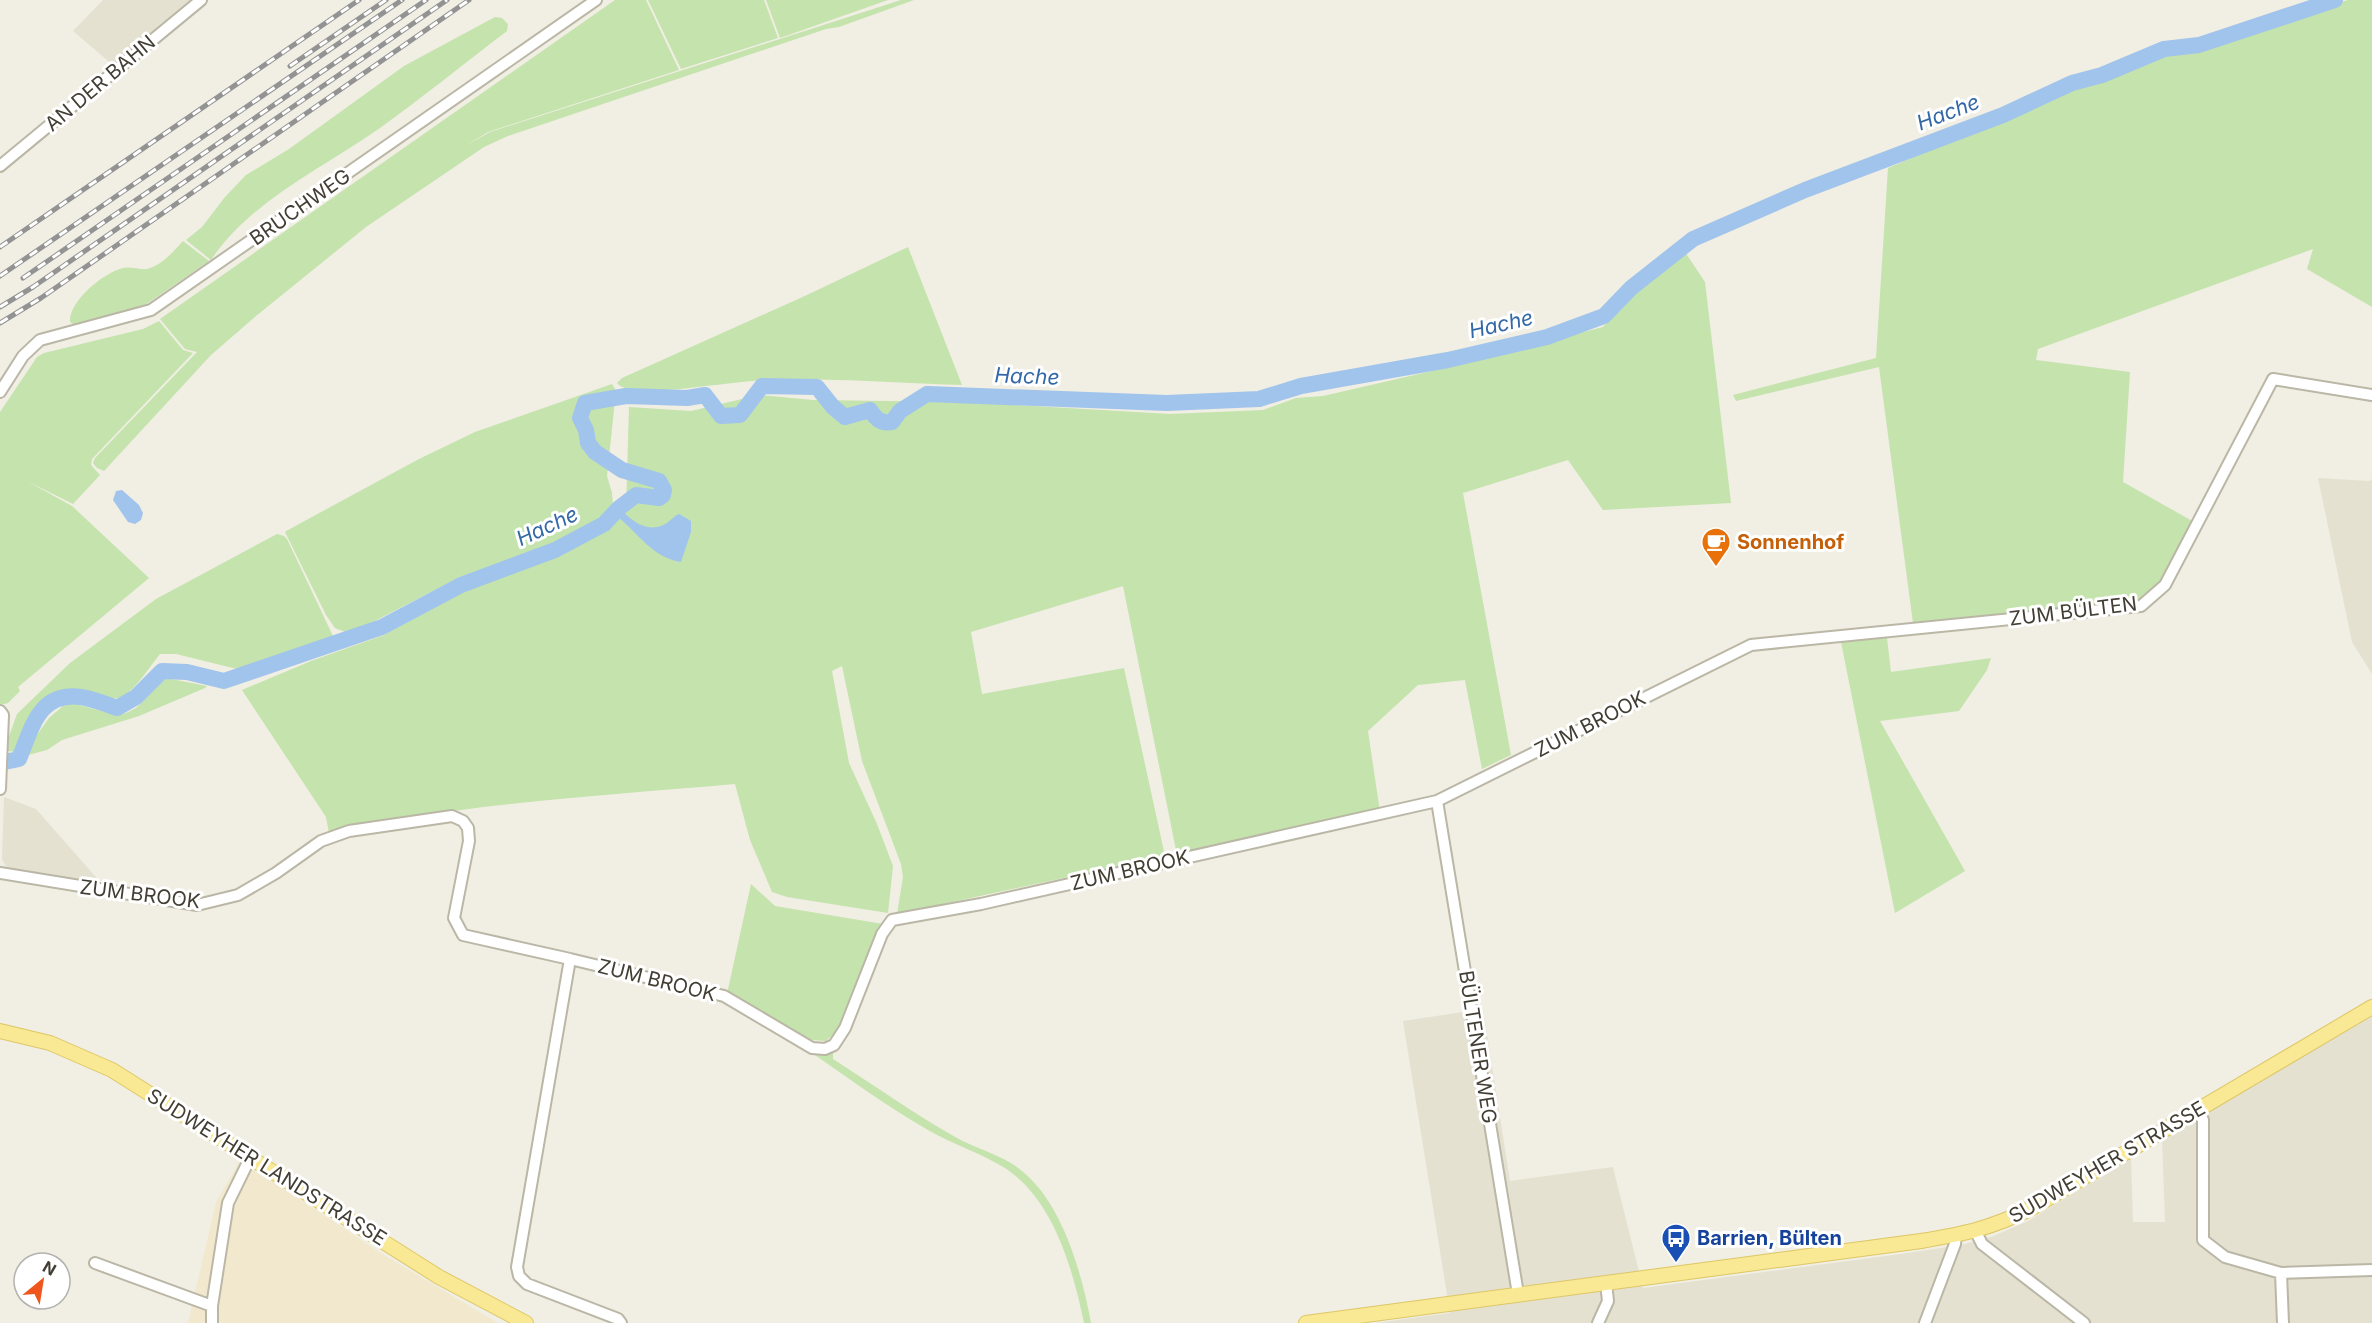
<svg xmlns="http://www.w3.org/2000/svg" width="2372" height="1323" font-family="Inter,sans-serif">
<style>
.residential{fill:#e4e1d1}
.commercial{fill:#f2e8ce}
.green{fill:#c4e3ad}
.water{fill:#a1c4ec}
.lines{fill:none;stroke-linecap:round;stroke-linejoin:round}
.river{stroke:#a1c4ec;stroke-width:16}
.minor-casing{stroke:#bbb7a6;stroke-width:14}
.major-casing{stroke:#ddc765;stroke-width:16}
.minor{stroke:#fff;stroke-width:10}
.major{stroke:#f9e894;stroke-width:14}
.rail-casing{stroke:#939393;stroke-width:5}
.rail{stroke:#fff;stroke-width:3;stroke-dasharray:9;stroke-linecap:butt}
.labels{text-anchor:middle;dominant-baseline:central;stroke-width:6;stroke-linejoin:round;paint-order:stroke}
.street-label{font-size:20px;fill:#423e34;stroke:#fff}
.food-label{font-size:20px;font-weight:bold;fill:#c56008;stroke:#fff;text-anchor:start}
.transit-label{font-size:20px;font-weight:bold;fill:#164399;stroke:#fff;text-anchor:start}
.water-label{font-size:21px;font-style:italic;fill:#3368a7;stroke:#fff}
</style>
<rect width="100%" height="100%" fill="#f1eee3"/>
<path class="residential" d="M103 0H194L114 66 73 31Z
M2318 478 2369 481 2372 479V674L2352 642Z
M4 797 36 809 102 884 11 870 5 865 2 859Z
M1483 1009 1510 1181 1613 1167 1643 1288 1901 1254 1961 1245 1991 1237 2028 1221 2131 1159 2133 1222H2165L2162 1140 2372 1012V1323H1375L1450 1313 1403 1021Z"/>
<path class="commercial" d="M241 1159 379 1252 498 1323H188L216 1202Z"/>
<path class="green" d="M615 0H646L679 70 488 132 465 146 490 132 901 0H914L839 27 826 29 508 136 484 147 366 227 256 316 211 355 104 471 97 468 93 463 95 458 197 352 185 349 160 319Z
M648 0H764L778 38 681 69Z
M766 0H888L780 38Z
M2348 0H2372V307L2307 269 2313 249 2038 349 2036 360 2130 372 2123 482 2194 522 2163 580 2137 602 1913 623 1879 367 1736 401 1733 395 1876 358 1888 168 2007 118 2073 88 2104 79 2166 53 2200 46 2290 16Z
M495 17 502 18 508 24 507 31C465 63 423 97 380 128 322 169 251 200 211 260L186 240 202 227 225 197 246 175 289 149 404 66Z
M183 241 209 261 139 309 76 326 70 322C69 301 103 273 123 268 131 266 139 270 147 269 161 266 174 251 183 241Z
M908 247 962 385C902 383 843 379 783 379 758 379 731 384 706 386 688 388 627 397 617 383L622 378 807 295Z
M1685 252 1705 282 1731 503 1603 510 1568 460 1463 493 1511 755 1482 769 1465 680 1418 685 1368 731 1380 812 1180 853 1176 850 1123 586 971 632 982 694 1124 668 1165 856 897 914 903 877 901 864 862 761 842 666 832 671 849 763 877 824 893 866 888 913 787 897 772 892 750 840 735 784C600 796 462 803 329 833L326 817 242 690 311 661 384 635 461 593 557 556 604 530 626 510 629 407 691 411 759 395 813 400 966 402 1170 414 1263 410 1296 398 1323 396 1445 368 1603 327 1634 293Z
M159 321 183 350 193 353 92 459 91 465 100 475 73 504 27 481 72 506 149 578 18 687 20 691 8 703 0 705V412L37 357 44 353 143 329Z
M612 384 616 391 607 476 612 493 613 505 602 521 551 546 460 577 365 626 345 632 335 628 326 615 285 532 288 530 419 459 475 432Z
M277 534 284 536 287 539 333 636 241 670 176 654H160C151 665 135 690 123 696 103 707 77 677 52 695 28 711 30 733 14 752L4 750 17 714 70 663 156 599Z
M1887 638 1891 672 1991 658 1987 670 1959 711 1880 721 1965 871 1895 913 1841 642Z
M166 678 207 686 205 688 139 716 62 740 47 750 24 756V753L49 718 63 706 72 703 116 715 126 713 136 708Z
M751 884 775 906 883 924 838 1030 826 1041 812 1040 727 994Z
M806 1049 819 1054 833 1052V1059C874 1085 914 1114 957 1138 979 1150 1003 1155 1022 1171 1063 1204 1082 1274 1091 1323H1084C1073 1270 1054 1200 1005 1168 981 1153 952 1144 928 1130 886 1106 846 1076 806 1049Z"/>
<path class="water" d="M122 490 139 505 143 513 141 520 135 524 128 522 113 500 116 491Z
M619 508C632 521 648 535 667 523 671 520 674 516 679 514L691 521V532L681 562C653 558 639 534 618 517L604 524Z"/>
<g class="lines">
<path class="river" d="M0 763 19 759C32 728 39 691 81 697 93 699 106 704 117 708L136 697 162 671 187 672 224 681 382 627 461 585 555 550 604 524 619 508 636 495 659 498 663 495 664 490 659 481 622 470 595 452 588 443 586 430 580 418 585 403 626 396 687 398 705 395 721 416 740 415 762 386 817 387 833 407 845 417 870 410C876 419 881 424 892 422L900 411 927 394 1167 403 1259 399 1301 386 1448 360 1547 337 1604 316 1631 288 1693 239 1805 190 2003 115 2072 83 2102 75 2164 49 2199 45 2335 0"/>
<g class="minor-casing">
<path id="minor" d="M0 166 201 0
M0 392 23 356 40 340 151 310 596 0
M0 711 3 715 0 789
M1437 801 1518 1294
M0 873 197 905 238 895 276 873 321 841 349 831 452 816 463 821 468 828 469 841 454 918 463 935 570 959 517 1267 519 1276 527 1284 618 1319 621 1323
M570 959 724 996 812 1048 825 1049 834 1045 845 1028 882 934 892 920 981 904 1437 801 1751 645 2141 606 2165 585 2273 379 2372 395
M2198 1110 2203 1120V1240L2225 1257 2281 1273 2372 1270
M1976 1232 1982 1244 2084 1323
M95 1263 212 1306
M2281 1273 2283 1323
M212 1323V1306L228 1203 251 1156
M1598 1323 1608 1301 1606 1283
M1925 1323 1955 1244 1956 1236"/>
</g>
<g class="major-casing">
<path id="major" d="M0 1031 50 1043 112 1070 439 1277 526 1323
M1306 1323 1921 1241C1964 1234 1992 1228 2032 1208L2372 1007"/>
</g>
<use href="#minor" class="minor"/>
<use href="#major" class="major"/>
<g class="rail-casing">
<path id="rail" d="M290 66 386 0
M0 247 359 0
M0 276 402 0
M23 278 426 0
M0 307 33 287 447 0
M0 323 41 298 469 0"/>
</g>
<use href="#rail" class="rail"/>
</g>
<defs>
<g id="cafe-pin" transform="scale(1.5)"><path d="M0 17L-7.5 6A9.5 9.5 0 1 1 7.5 6Z" fill="#e8710a" stroke="#fff"/><path d="M-5.5-4.5H6V0H3Q3 3.5 0 3.5H-2.5Q-5.5 3.5-5.5 0ZM3-3.2v2h1.7v-2ZM-6 4.5H4V6H-6Z" fill="#fff"/></g>
<g id="bus-pin" transform="scale(1.5)"><path d="M0 17L-7.5 6A9.5 9.5 0 1 1 7.5 6Z" fill="#1a4fb4" stroke="#fff"/><path d="M-5-6H5V4H4V6H2V4H-2V6H-4V4H-5ZM-3.5-4V0h7V-4ZM-3.5 1.2v1.5H-2V1.2ZM2 1.2v1.5H3.5V1.2Z" fill="#fff"/></g>
</defs>
<g fill-rule="evenodd">
<use href="#cafe-pin" x="1716" y="542"/>
<use href="#bus-pin" x="1676" y="1238"/>
</g>
<g class="labels">
<g class="street-label">
<text transform="translate(100 83) rotate(-40)">AN DER BAHN</text>
<text transform="translate(300 207) rotate(-35)">BRUCHWEG</text>
<text transform="translate(2073 611) rotate(-7)">ZUM BÜLTEN</text>
<text transform="translate(1590 724) rotate(-27)">ZUM BROOK</text>
<text transform="translate(1130 870) rotate(-13)">ZUM BROOK</text>
<text transform="translate(140 894) rotate(7)">ZUM BROOK</text>
<text transform="translate(657 980) rotate(14)">ZUM BROOK</text>
<text transform="translate(1478 1047) rotate(81)">BÜLTENER WEG</text>
<text transform="translate(2107 1162) rotate(-30)">SUDWEYHER STRASSE</text>
<text transform="translate(267 1167) rotate(32)">SUDWEYHER LANDSTRASSE</text>
</g>
<g class="food-label">
<text x="1737" y="542">Sonnenhof</text>
</g>
<g class="transit-label">
<text x="1697" y="1238">Barrien, Bülten</text>
</g>
<g class="water-label">
<text transform="translate(1948 112) rotate(-21)">Hache</text>
<text transform="translate(1501 324) rotate(-13)">Hache</text>
<text transform="translate(1027 376) rotate(2)">Hache</text>
<text transform="translate(547 526) rotate(-25)">Hache</text>
</g>
</g>
<g transform="translate(42 1281) rotate(30)"><circle r="28" fill="#ffffff" stroke="#b3b2ae" stroke-width="1.5"/>
<path d="M0-4.5L10 22L0 15L-10 22Z" fill="#ef561c"/>
<text y="-9" font-size="16" font-weight="bold" text-anchor="middle" fill="#423e34">N</text>
</g>
</svg>
